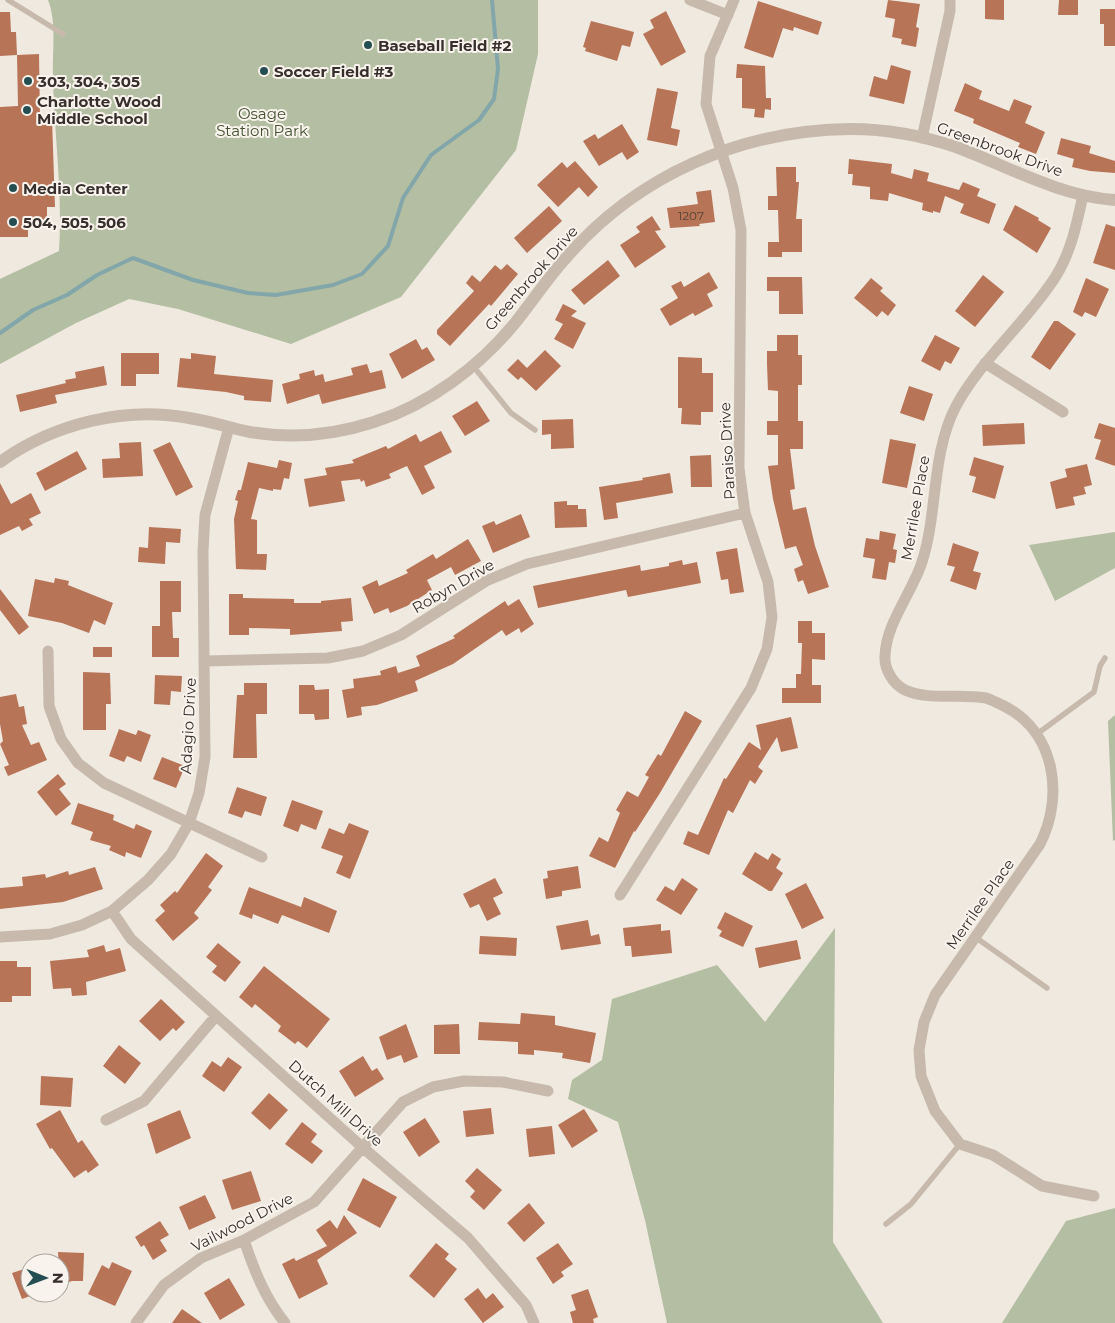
<svg xmlns="http://www.w3.org/2000/svg" width="1115" height="1323" font-family="Montserrat,sans-serif">
<style>
.green{fill:#b3bea2}
.lines{fill:none;stroke-linecap:round;stroke-linejoin:round}
.stream{stroke:#82a6aa;stroke-width:4}
.building{fill:#b77457}
.service{stroke:#c7baad;stroke-width:5.5}
.minor{stroke:#c7baad;stroke-width:11}
.tertiary{stroke:#c7baad;stroke-width:12}
.poi-dot{fill:#254e53;stroke:#f8f3ec;stroke-width:2}
.labels{text-anchor:middle;dominant-baseline:central;stroke-width:4;stroke-linejoin:round;paint-order:stroke}
.number-label{font-size:12px;fill:#564036}
.poi-label{font-size:15px;font-weight:bold;fill:#362f2b;stroke:#f8f3ec;text-anchor:start}
.park-label{font-size:15px;fill:#445232;stroke:#f8f3ec}
.street-label{font-size:15px;fill:#362f2b;stroke:#f8f3ec}
</style>
<rect width="100%" height="100%" fill="#f0e9e0"/>
<path class="green" d="M48 0H538V54L516 150 401 297 291 344 178 309 129 299 76 323 0 364V279L59 251C63 193 54 134 53 76 52 51 57 23 48 0Z
M1115 532V568L1055 601 1029 545Z
M1115 715V840L1113 841 1108 721Z
M835 928 833 1242 883 1323H667L645 1220 618 1122 568 1099 572 1080 602 1060 612 999 717 965 765 1022Z
M1115 1208V1323H1002L1066 1221Z"/>
<g class="lines">
<path class="stream" d="M0 333 33 310 67 295 97 275 133 258 193 280 248 293 276 295 333 285 362 274 388 246 403 198 431 155 479 120 494 99 498 69 492 0"/>
</g>
<path class="building" d="M888 0 920 4 916 27 919 28 916 47 901 44 902 39 892 37 895 19 885 17Z
M985 0H1004V20L985 19Z
M1059 0H1078V15H1058Z
M758 1 822 22 818 35 794 27 793 31 783 28 773 58 744 48Z
M1100 9H1115V46H1104V24H1100Z
M666 11 686 52 661 66 643 34 654 28 650 20Z
M0 12H10L11 32H16L17 55 0 56Z
M591 21 634 32 630 47 622 45 617 61 585 51 586 48 583 47Z
M39 54 40 119H52L55 207H47V216L37 228H28V237H0V107L18 106 17 55Z
M737 64 765 66 766 98H771V110L765 109 764 118 754 117 755 109 742 108V78H736Z
M891 65 911 71 904 104 869 96 874 76 887 80Z
M965 83 982 91 979 99 1009 111 1014 99 1032 106 1025 123 1045 132 1036 154 1018 147 1020 143 973 123 974 119 954 111Z
M657 88 678 92 671 128 680 130 677 146 647 140Z
M622 124 639 152 627 160 622 152 599 166 583 141 595 134 598 139Z
M1061 138 1091 146 1089 153 1115 161V173L1090 171 1072 167 1074 159 1057 154Z
M849 159 892 164 891 173 912 179 914 169 929 173 927 181 959 190 963 182 980 189 977 196 996 204 989 224 960 213 964 204 945 196 940 213 933 211V213L922 210 923 203 889 193 888 201 870 199V187L852 185 853 174H848Z
M575 161 598 187 588 197 579 187 558 207 537 185 562 162 567 168Z
M776 167H796V182H799L796 219H802V252H782V257H768V242H779L778 210H768V196H777Z
M711 190 715 222 699 224 700 226 670 228 667 208 698 204 696 192Z
M1015 205 1039 218 1038 220 1051 228 1037 253 1003 230Z
M549 206 562 221 527 253 514 238Z
M652 216 661 230 655 231 666 247 635 268 620 245 640 232 636 227Z
M1106 224 1115 227V270L1093 263Z
M608 260 620 276 584 305 571 290Z
M507 264 518 274 491 306 489 304 450 346 437 334V330L474 291 466 283 472 275 480 282 495 265 501 270Z
M709 272 718 288 707 294 713 306 695 316 693 313 670 326 660 309 678 298 671 286 681 281 684 287Z
M983 275 1004 292 975 327 955 311Z
M767 277H802L803 314H779V291H767Z
M871 278 883 288 880 291 896 305 888 316 882 311 877 317 854 298Z
M1086 278 1109 289 1096 317 1085 312 1082 317 1073 312Z
M563 304 577 311 571 316 586 323 573 349 554 339 563 324 555 320Z
M1054 321H1058L1076 334 1050 370 1031 357Z
M777 335H798V355H802V385H798V421H803V449H790L795 489 790 490 793 510 806 507 815 546 829 587 808 594 803 580 798 582 794 569 803 565 796 546 785 549 773 499 768 466 778 465V435H767V421H778V391L768 390 767 364V351H777Z
M935 335 960 348 951 364 945 361 940 371 921 361Z
M416 339 422 350 427 347 435 360 402 379 389 354Z
M545 350 561 366 536 391 521 377 518 380 507 370 518 359 527 368Z
M121 353H159V374H136V386H121Z
M191 353 216 356 214 374 273 380 271 402 244 400V396L226 392 177 387 180 358 191 359Z
M678 357 702 358V373H713V412H701V425L681 424 682 408H678Z
M367 364 370 373 382 370 386 388 322 404 319 394 287 404 282 384 300 379 299 374 314 370 315 376 323 374 325 382 353 375 351 368Z
M104 366 107 385 55 395 57 403 20 412 16 395 66 383 65 380 76 378 75 372Z
M909 386 933 394 924 421 900 413Z
M477 401 490 421 465 436 452 416Z
M573 419 574 448 551 449V434L542 435V420Z
M1024 423 1025 444 983 446 982 425Z
M1099 423 1115 428V466L1095 459 1101 440 1094 438Z
M441 431 452 452 424 466 435 488 422 495 407 466 389 474 391 478 366 487 364 480 361 482 360 479 341 481 345 501 309 507 304 479 327 475 325 468 354 463 352 460 386 446 388 449 416 434 420 442Z
M890 439 916 444 907 488 882 483Z
M141 442 143 476 103 478 102 459 120 458 119 443Z
M170 442 193 487 176 496 153 450Z
M77 451 87 469 45 491 36 473Z
M711 455 712 487H691L690 456Z
M974 457 1004 466 995 499 972 492 976 477 969 475Z
M279 460 292 463 289 479 284 478 281 490 273 489V491L259 488 251 519 257 520V554H267L266 570 236 569 234 519 238 501 235 500 238 490H241L248 462 277 468Z
M1087 464 1092 485 1084 487 1086 494 1073 497 1075 505 1056 509 1050 482 1067 477 1065 469Z
M670 473 673 493 616 503 618 518 604 520 599 487 643 480 642 478Z
M0 483 11 504 31 493 41 513 29 519 33 525 22 531 19 526 0 535Z
M567 501V505H578V509H586L587 527 555 528 554 502Z
M521 514 530 537 493 553 482 526 494 521 496 525Z
M149 527 181 529 180 543 166 542 165 564 138 562 139 547 148 548Z
M880 531 896 534 893 549 897 550 895 563 889 562 886 580 872 578 875 559 863 557 866 538 879 540Z
M468 539 481 561 455 575 451 567 427 580 432 590 407 606 390 613 388 608 374 614 362 587 377 580 379 586 408 573 406 570 433 554 436 559Z
M953 543 979 552 973 571 981 573 976 590 950 581 955 567 947 565Z
M737 548 744 592 730 594 728 579 721 580 716 552Z
M682 560 683 565 697 562 701 583 628 597 626 590 538 608 533 586 640 565 641 571 669 566V563Z
M55 578 69 581 68 585 113 603 105 625 94 620 89 633 62 623 28 616 35 579 54 583Z
M160 581H181V612H172L173 638H179V657H152V626H160Z
M0 589 29 627 19 635 0 610Z
M229 594H243V598L294 599V603H321V601L351 598 353 621 341 622 342 631 290 635V629L249 628V635H229Z
M519 599 534 624 521 633 519 628 506 636 502 630 453 664 415 681 418 691 377 705 361 707 362 715 347 718 342 690 354 688 353 679 381 675 380 671 396 666 398 673 420 666 416 656 455 638 453 636 505 601 508 606Z
M798 621H812V633H825V660L812 659V685H821V703H782V688H796V674H801L802 643H798Z
M93 647H112V657H93Z
M83 672 110 673 111 704H106V730H83Z
M155 675 182 676 181 692 171 691 170 705 154 704Z
M244 683H267V714H256L257 758H233L237 695H244Z
M299 685H314L315 690 329 689V719L315 720 314 714H299Z
M16 694 19 707 24 706 27 724 22 725 31 745 39 742 47 760 8 776 4 767 9 765 0 744 3 741 0 724V697Z
M685 711 702 721 660 793 635 832 634 831 615 868 589 856 599 837 608 842 620 813 616 810 627 791 638 797 649 777 645 775 658 754 661 756Z
M791 717 798 748 781 752 777 737 758 767 763 771 755 784 750 780 733 813 728 810 709 855 683 844 688 831 698 835 724 778 726 779 749 742 761 750 756 725Z
M119 729 136 735 138 730 151 735 141 762 127 756 124 762 109 756Z
M162 757 185 766 176 788 153 779Z
M58 774 66 784 59 789 71 804 56 816 37 792Z
M237 787 267 797 261 816 245 811 242 818 228 813Z
M292 800 323 811 316 830 301 824 298 832 283 826Z
M78 803 114 815 113 820 134 829 136 824 152 831 141 858 126 852 125 857 109 850 111 846 90 840 93 832 71 824Z
M349 823 369 831 350 879 336 873 343 856 321 848 329 828 344 834Z
M755 852 768 860 772 853 781 859 776 868 783 873 772 891H769L742 874Z
M206 853 223 866 208 887 212 890 194 913 199 918 173 941 155 920 165 911 160 905 175 891 177 893Z
M578 866 581 888 562 891V896L546 899 543 879 548 878 547 871Z
M95 867 103 889 63 902 0 909V888L23 886 22 877 45 874 46 878 68 871 69 875Z
M495 878 503 893 493 898 501 914 487 921 479 904 470 908 463 894Z
M682 878 698 889 681 915 656 900 665 886 674 891Z
M806 883 824 918 802 929 785 894Z
M249 887 301 907 304 897 337 911 329 933 282 915 278 924 253 914 252 919 239 914Z
M725 912 753 926 743 947 719 936 722 931 717 928Z
M588 920 591 936 599 934 601 944 561 950 556 926Z
M661 924V931L670 930 672 953 632 957 631 946H625L623 928Z
M480 936 517 938 516 956 479 954Z
M797 940 801 959 759 968 755 948Z
M218 943 241 962 225 982 212 972 217 966 206 957Z
M104 945 106 952 120 948 126 971 86 982 87 995 72 996 71 988 53 989 50 961 89 957 87 950Z
M0 961H17V967H31V996H12V1002H0Z
M264 966 330 1019 307 1048 298 1041 295 1044 278 1031 281 1026 255 1004 252 1008 239 997Z
M161 999 185 1022 176 1031 173 1028 160 1041 139 1021Z
M521 1013 555 1016V1025L596 1033 590 1063 562 1058 563 1053 534 1050V1055L518 1054V1042L478 1040 479 1022 520 1024Z
M406 1024 418 1057 404 1063 401 1055 387 1060 379 1037Z
M459 1024 460 1054H434V1025Z
M119 1045 141 1063 125 1084 103 1066Z
M363 1056 372 1071 377 1068 384 1079 355 1097 339 1071Z
M228 1057 242 1067 224 1092 202 1076 212 1061 221 1067Z
M41 1076 73 1078 71 1107 40 1105Z
M269 1093 288 1110 270 1130 251 1113Z
M491 1108 494 1134 466 1137 463 1111Z
M584 1109 598 1131 572 1148 558 1125Z
M60 1110 78 1143 82 1140 99 1165 88 1173 86 1170 74 1178 52 1148 50 1149 36 1124Z
M180 1110 191 1138 156 1154 147 1124Z
M425 1118 440 1142 419 1157 403 1132Z
M302 1122 317 1134 311 1142 323 1151 312 1164 285 1144Z
M552 1126 555 1154 529 1157 526 1129Z
M477 1168 502 1190 484 1210 470 1197 475 1191 465 1181Z
M251 1171 261 1201 232 1210 222 1180Z
M363 1178 397 1197 380 1228 347 1210Z
M205 1195 216 1218 189 1230 179 1207Z
M529 1203 545 1223 524 1242 507 1223Z
M344 1215 357 1233 317 1260 328 1284 299 1299 282 1264 294 1258 296 1261 327 1246 316 1230 330 1220 337 1229Z
M160 1221 169 1235 160 1240 167 1251 153 1260 144 1245 141 1247 135 1237Z
M436 1243 449 1254 445 1259 457 1269 434 1298 409 1276Z
M558 1243 573 1264 561 1272 564 1276 553 1284 536 1258Z
M58 1252 84 1253 83 1281H72L60 1285Z
M112 1262 132 1271 115 1306 88 1294 102 1265 109 1269Z
M30 1267V1296L22 1299 12 1273Z
M229 1278 245 1305 220 1320 204 1293Z
M478 1288 486 1299 493 1293 504 1307 483 1323 464 1299Z
M588 1289 598 1317 593 1319 594 1323H573L570 1312 576 1310 571 1295Z
M182 1309 202 1323H172Z"/>
<g class="lines">
<path class="service" d="M8 0 63 34
M473 366 511 413 535 430
M1037 734 1094 692 1100 666 1105 658
M975 937 1047 988
M886 1224 911 1204 960 1144"/>
<path class="minor" d="M690 0 728 15
M922 138 950 11V0
M1083 195C1077 223 1071 252 1056 276 1027 322 982 358 956 406 931 454 938 513 922 562 912 593 886 623 885 656 884 669 893 684 905 690 929 701 959 693 986 698 992 700 998 703 1004 706 1056 732 1064 797 1040 844L935 995 924 1022 919 1050 921 1076 935 1111 960 1144 993 1155 1042 1186 1094 1196
M985 363 1063 412
M48 651 49 706 61 739 78 763 104 783 262 857
M206 661 328 658 363 651 401 635 486 581 527 564 745 513
M620 895 751 688 767 649 772 617 768 582 745 513 739 468 741 230 733 188 706 104 710 56 734 0
M112 911 131 939 361 1146 468 1238 526 1305 534 1323
M0 937 50 934 82 925 112 911 148 880 171 854 189 823 199 793 205 757 203 551 205 515 229 427
M106 1120 144 1101 216 1016
M244 1240C254 1270 265 1298 285 1323
M136 1323 164 1285 201 1258 244 1240 314 1202 403 1102 433 1087 464 1081 503 1082 548 1091"/>
<path class="tertiary" d="M0 462C53 424 124 406 189 418 210 421 230 428 250 432 291 439 334 435 374 422 428 405 479 367 515 323 532 302 547 279 565 259 637 175 741 130 851 129 886 129 923 136 956 147 1008 166 1058 196 1115 200"/>
</g>
<g class="poi-dot">
<circle cx="368" cy="45" r="5"/>
<circle cx="264" cy="71" r="5"/>
<circle cx="28" cy="81" r="5"/>
<circle cx="27" cy="110" r="5"/>
<circle cx="13" cy="188" r="5"/>
<circle cx="13" cy="222" r="5"/>
</g>
<g class="labels">
<g class="number-label">
<text x="691" y="215">1207</text>
</g>
<g class="poi-label">
<text x="378" y="45">Baseball Field #2</text>
<text x="274" y="71">Soccer Field #3</text>
<text x="38" y="81">303, 304, 305</text>
<text x="37" y="101">Charlotte Wood<tspan x="37" dy="17">Middle School</tspan></text>
<text x="23" y="188">Media Center</text>
<text x="23" y="222">504, 505, 506</text>
</g>
<g class="park-label">
<text x="262" y="113">Osage<tspan x="262" dy="17">Station Park</tspan></text>
</g>
<g class="street-label">
<text transform="translate(1000 149) rotate(20)">Greenbrook Drive</text>
<text transform="translate(531 278) rotate(-49)">Greenbrook Drive</text>
<text transform="translate(727 451) rotate(-93)">Paraiso Drive</text>
<text transform="translate(915 508) rotate(-80)">Merrilee Place</text>
<text transform="translate(453 586) rotate(-30)">Robyn Drive</text>
<text transform="translate(188 726) rotate(-87)">Adagio Drive</text>
<text transform="translate(980 904) rotate(-55)">Merrilee Place</text>
<text transform="translate(336 1103) rotate(42)">Dutch Mill Drive</text>
<text transform="translate(242 1222) rotate(-27)">Vailwood Drive</text>
</g>
</g>
<g transform="translate(45 1278) rotate(91)"><circle r="24" fill="#f8f3ec" stroke="#aaa59f"/>
<path d="M0-4L9 19L0 12L-9 19Z" fill="#254e53"/>
<text y="-8" font-size="14" font-weight="bold" text-anchor="middle" fill="#362f2b">N</text>
</g>
</svg>
